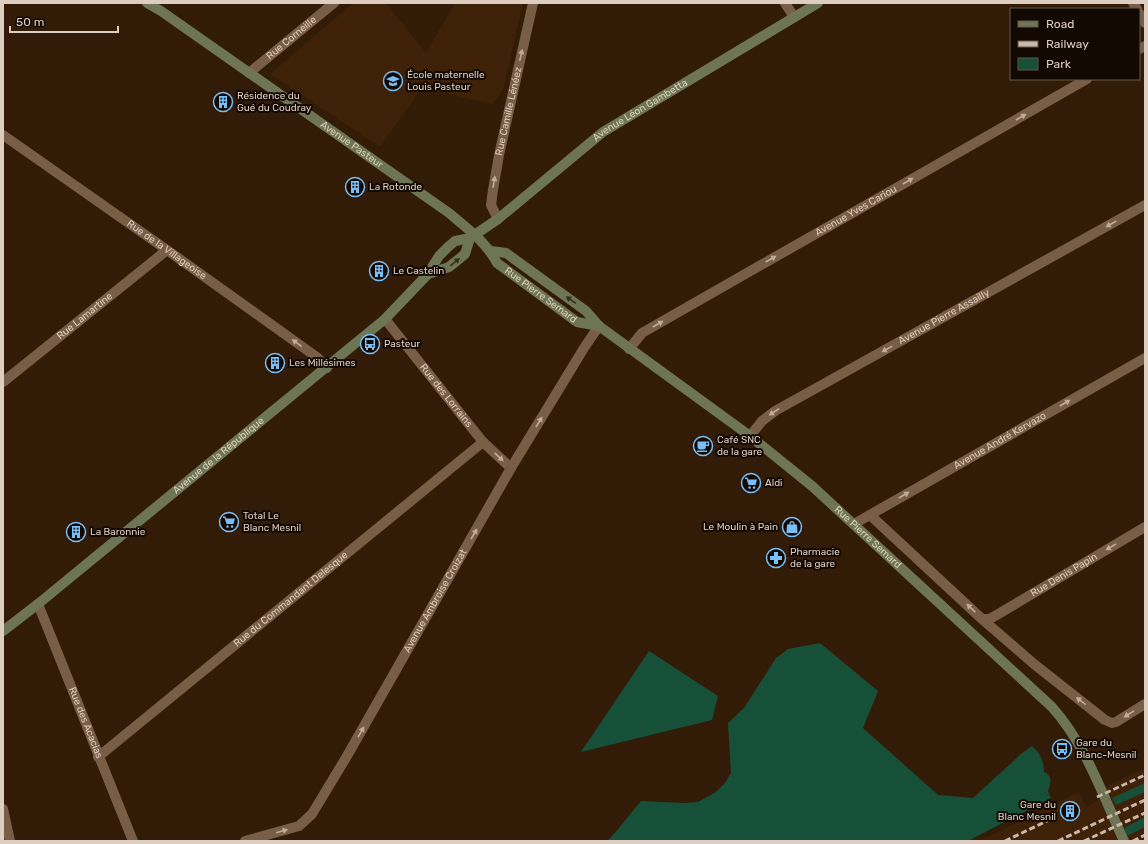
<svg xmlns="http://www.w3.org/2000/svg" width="1148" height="844" font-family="Rubik,sans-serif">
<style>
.built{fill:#3e2106}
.green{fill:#175039}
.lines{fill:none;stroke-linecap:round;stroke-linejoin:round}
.street{stroke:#795e47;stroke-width:10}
.secondary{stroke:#6d7555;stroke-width:10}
.rail{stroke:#c8b7aa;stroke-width:3;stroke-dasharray:6 3;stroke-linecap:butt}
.oneway{fill:#c0ac9d}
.oneway2{fill:#322f20}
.labels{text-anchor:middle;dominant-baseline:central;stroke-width:4;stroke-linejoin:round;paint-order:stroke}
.street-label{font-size:10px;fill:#decec2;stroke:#130903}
.poi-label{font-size:10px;fill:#decec2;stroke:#130903;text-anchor:start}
</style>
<rect width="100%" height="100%" fill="#331c07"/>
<path class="built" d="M353 3H386L426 53 455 3H523L503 90 492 104 422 88 380 147 270 74Z
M1145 768V841H979L1079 792 1086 807 1099 800 1109 785Z"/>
<path class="green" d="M820 643 878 691 863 728 938 795 973 798 1021 754 1032 746C1040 753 1044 761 1044 772 1053 776 1051 783 1048 791L1051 798 968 841H607L614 834 641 801 683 803 698 802 716 792 724 784 731 773 728 723 744 708 776 658 788 649Z
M649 651 718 696 712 720 581 752Z
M1145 783V792L1116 805 1112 798Z
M1145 817V827L1127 836 1124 828Z"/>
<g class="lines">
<g class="street">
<path d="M785 3 794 17"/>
<path d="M1133 3 1137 9"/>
<path d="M1139 13 1145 23"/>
<path d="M1139 49 1145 46"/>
<path id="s1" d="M249 73 334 3"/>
<path id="s2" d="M3 135 167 250 318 358 327 368"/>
<path id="s3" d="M498 219 491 205 493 190 499 155 533 3"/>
<path id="s4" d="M385 319 393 329 483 442 511 468"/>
<path id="s5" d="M629 349 642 333 1087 79"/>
<path id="s6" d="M3 382 167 250"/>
<path id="s7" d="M750 436 762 421 775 411 1145 205"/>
<path d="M870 515 982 619 1034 664 1105 720 1112 723 1116 722 1145 704"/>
<path id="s8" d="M854 524 1145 358"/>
<path id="s9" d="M38 604 133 841"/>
<path id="s10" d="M982 619H989L995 616 1145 527"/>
<path id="s11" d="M98 757 483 442"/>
<path d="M3 809 10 841"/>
<path id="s12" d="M245 841 299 826 312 814 347 756 511 468 584 348 599 326"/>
</g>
<g class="secondary">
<path id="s13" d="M147 3 161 11 449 213C467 228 486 242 497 263L577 322 599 326"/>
<path id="s14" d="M491 251 506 253 586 311 599 326 750 436 812 486 1052 707C1086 745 1103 796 1124 841"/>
<path d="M428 274 449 267 465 254 470 238"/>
<path id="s15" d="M3 631 38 604 385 319 428 274 439 256 448 247 455 241 470 238 498 219 603 132 818 3"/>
</g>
<path class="rail" d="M1097 797 1145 775
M1005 841 1049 820
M1058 841 1145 800
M1084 841 1145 813
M1133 841 1145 835"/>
</g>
<defs><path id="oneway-solid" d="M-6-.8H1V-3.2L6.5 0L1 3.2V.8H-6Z"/></defs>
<g class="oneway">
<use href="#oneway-solid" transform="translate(521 55) rotate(-77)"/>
<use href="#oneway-solid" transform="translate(1021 117) rotate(-30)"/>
<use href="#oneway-solid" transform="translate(908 181) rotate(-30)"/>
<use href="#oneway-solid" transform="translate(494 182) rotate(-80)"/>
<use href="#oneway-solid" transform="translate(1111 224) rotate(151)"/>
<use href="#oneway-solid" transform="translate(771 259) rotate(-30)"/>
<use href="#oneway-solid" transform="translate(658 324) rotate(-30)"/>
<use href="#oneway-solid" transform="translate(297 343) rotate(-144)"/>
<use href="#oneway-solid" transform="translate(887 349) rotate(151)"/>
<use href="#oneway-solid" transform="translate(1065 403) rotate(-30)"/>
<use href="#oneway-solid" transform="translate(774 412) rotate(147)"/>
<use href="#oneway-solid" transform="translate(539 422) rotate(-59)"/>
<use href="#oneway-solid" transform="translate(499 457) rotate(43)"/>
<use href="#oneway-solid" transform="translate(904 495) rotate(-30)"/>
<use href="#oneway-solid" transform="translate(474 534) rotate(-60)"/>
<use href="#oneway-solid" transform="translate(1111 547) rotate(149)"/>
<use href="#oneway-solid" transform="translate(971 608) rotate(-137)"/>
<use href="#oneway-solid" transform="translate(1081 701) rotate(-142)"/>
<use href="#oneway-solid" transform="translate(1129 714) rotate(148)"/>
<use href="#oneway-solid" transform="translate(361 732) rotate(-60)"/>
<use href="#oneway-solid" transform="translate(282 831) rotate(-16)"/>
</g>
<g class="oneway2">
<use href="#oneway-solid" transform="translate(455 262) rotate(-39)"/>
<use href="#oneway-solid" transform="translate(571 300) rotate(-145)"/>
</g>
<defs>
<g id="school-ring" transform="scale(1)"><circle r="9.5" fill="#130903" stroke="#78bff7" stroke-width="1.5"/><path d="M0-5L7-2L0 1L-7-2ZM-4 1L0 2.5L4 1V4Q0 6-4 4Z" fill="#78bff7"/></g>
<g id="building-ring" transform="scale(1)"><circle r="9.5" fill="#130903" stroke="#78bff7" stroke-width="1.5"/><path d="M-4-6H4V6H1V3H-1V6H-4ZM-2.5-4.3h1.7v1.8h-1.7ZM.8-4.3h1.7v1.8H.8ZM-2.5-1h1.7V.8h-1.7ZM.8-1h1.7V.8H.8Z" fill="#78bff7"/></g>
<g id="bus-ring" transform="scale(1)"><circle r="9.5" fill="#130903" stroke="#78bff7" stroke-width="1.5"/><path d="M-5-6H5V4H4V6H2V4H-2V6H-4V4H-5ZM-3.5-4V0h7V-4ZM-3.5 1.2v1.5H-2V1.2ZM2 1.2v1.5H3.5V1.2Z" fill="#78bff7"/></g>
<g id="cafe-ring" transform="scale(1)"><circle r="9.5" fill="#130903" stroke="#78bff7" stroke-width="1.5"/><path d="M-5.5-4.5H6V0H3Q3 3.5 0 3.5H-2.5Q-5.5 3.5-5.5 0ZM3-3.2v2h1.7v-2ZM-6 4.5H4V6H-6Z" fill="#78bff7"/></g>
<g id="supermarket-ring" transform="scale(1)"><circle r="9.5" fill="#130903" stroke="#78bff7" stroke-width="1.5"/><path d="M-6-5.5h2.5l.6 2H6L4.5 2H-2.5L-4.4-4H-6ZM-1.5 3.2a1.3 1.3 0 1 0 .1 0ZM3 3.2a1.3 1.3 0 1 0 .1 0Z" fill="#78bff7"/></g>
<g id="shop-ring" transform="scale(1)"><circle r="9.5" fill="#130903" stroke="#78bff7" stroke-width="1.5"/><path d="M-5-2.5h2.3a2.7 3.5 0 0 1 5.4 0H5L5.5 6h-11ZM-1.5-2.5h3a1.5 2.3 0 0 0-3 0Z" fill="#78bff7"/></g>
<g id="pharmacy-ring" transform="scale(1)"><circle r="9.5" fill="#130903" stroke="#78bff7" stroke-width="1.5"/><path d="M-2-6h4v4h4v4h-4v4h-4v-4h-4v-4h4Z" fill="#78bff7"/></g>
</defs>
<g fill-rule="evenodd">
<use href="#school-ring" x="393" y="81"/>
<use href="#building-ring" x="223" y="102"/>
<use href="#building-ring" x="355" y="187"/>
<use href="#building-ring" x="379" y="271"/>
<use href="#bus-ring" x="370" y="344"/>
<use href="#building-ring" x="275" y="363"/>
<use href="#cafe-ring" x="703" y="446"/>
<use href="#supermarket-ring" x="751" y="483"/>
<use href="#supermarket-ring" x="229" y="522"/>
<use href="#shop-ring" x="792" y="527"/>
<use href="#building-ring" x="76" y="532"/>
<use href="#pharmacy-ring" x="776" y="558"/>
<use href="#bus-ring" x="1062" y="749"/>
<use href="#building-ring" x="1070" y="811"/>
</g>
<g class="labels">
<g class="street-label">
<text stroke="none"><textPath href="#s1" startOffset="55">Rue Corneille</textPath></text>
<text stroke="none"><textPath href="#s15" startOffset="827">Avenue Léon Gambetta</textPath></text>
<text stroke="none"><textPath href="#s3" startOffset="111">Rue Camille Lénéez</textPath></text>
<text stroke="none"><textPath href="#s13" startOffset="249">Avenue Pasteur</textPath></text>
<text stroke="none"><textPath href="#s5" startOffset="267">Avenue Yves Cariou</textPath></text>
<text stroke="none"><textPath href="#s2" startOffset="200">Rue de la Villageoise</textPath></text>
<text stroke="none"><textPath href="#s13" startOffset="492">Rue Pierre Semard</textPath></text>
<text stroke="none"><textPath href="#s6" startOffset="105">Rue Lamartine</textPath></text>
<text stroke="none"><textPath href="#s7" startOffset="229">Avenue Pierre Assailly</textPath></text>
<text stroke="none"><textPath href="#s4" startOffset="98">Rue des Lorrains</textPath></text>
<text stroke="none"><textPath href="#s8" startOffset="168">Avenue André Kervazo</textPath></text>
<text stroke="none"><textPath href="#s15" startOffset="278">Avenue de la République</textPath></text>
<text stroke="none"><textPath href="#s14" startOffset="476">Rue Pierre Semard</textPath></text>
<text stroke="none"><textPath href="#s10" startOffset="94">Rue Denis Papin</textPath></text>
<text stroke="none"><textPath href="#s11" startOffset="249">Rue du Commandant Delesque</textPath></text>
<text stroke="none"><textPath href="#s12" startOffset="320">Avenue Ambroise Croizat</textPath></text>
<text stroke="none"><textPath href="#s9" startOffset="128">Rue des Acacias</textPath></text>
</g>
<g class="poi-label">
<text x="407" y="75">École maternelle<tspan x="407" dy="12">Louis Pasteur</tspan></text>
<text x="237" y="96">Résidence du<tspan x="237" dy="12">Gué du Coudray</tspan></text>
<text x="369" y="187">La Rotonde</text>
<text x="393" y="271">Le Castelin</text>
<text x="384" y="344">Pasteur</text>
<text x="289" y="363">Les Millésimes</text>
<text x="717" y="440">Café SNC<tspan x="717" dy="12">de la gare</tspan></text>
<text x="765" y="483">Aldi</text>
<text x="243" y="516">Total Le<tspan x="243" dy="12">Blanc Mesnil</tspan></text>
<text x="778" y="527" text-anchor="end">Le Moulin à Pain</text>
<text x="90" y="532">La Baronnie</text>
<text x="790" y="552">Pharmacie<tspan x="790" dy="12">de la gare</tspan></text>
<text x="1076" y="743">Gare du<tspan x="1076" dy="12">Blanc-Mesnil</tspan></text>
<text x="1056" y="805" text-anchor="end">Gare du<tspan x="1056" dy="12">Blanc Mesnil</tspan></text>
</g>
</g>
<rect width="1148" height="844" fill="none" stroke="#decec2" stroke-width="8"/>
<rect x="1010" y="8" width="130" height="72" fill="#130903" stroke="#64584f"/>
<rect x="1018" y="21" width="20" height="6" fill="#6d7555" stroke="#64584f"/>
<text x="1046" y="28" font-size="12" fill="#decec2">Road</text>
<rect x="1018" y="41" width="20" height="6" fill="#c8b7aa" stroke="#64584f"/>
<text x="1046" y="48" font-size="12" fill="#decec2">Railway</text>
<rect x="1018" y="58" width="20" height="12" fill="#175039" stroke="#64584f"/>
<text x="1046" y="68" font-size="12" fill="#decec2">Park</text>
<path d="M10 26v6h108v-6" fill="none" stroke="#decec2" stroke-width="2"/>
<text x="16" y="26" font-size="12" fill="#decec2" stroke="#130903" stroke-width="3" paint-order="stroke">50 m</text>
</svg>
